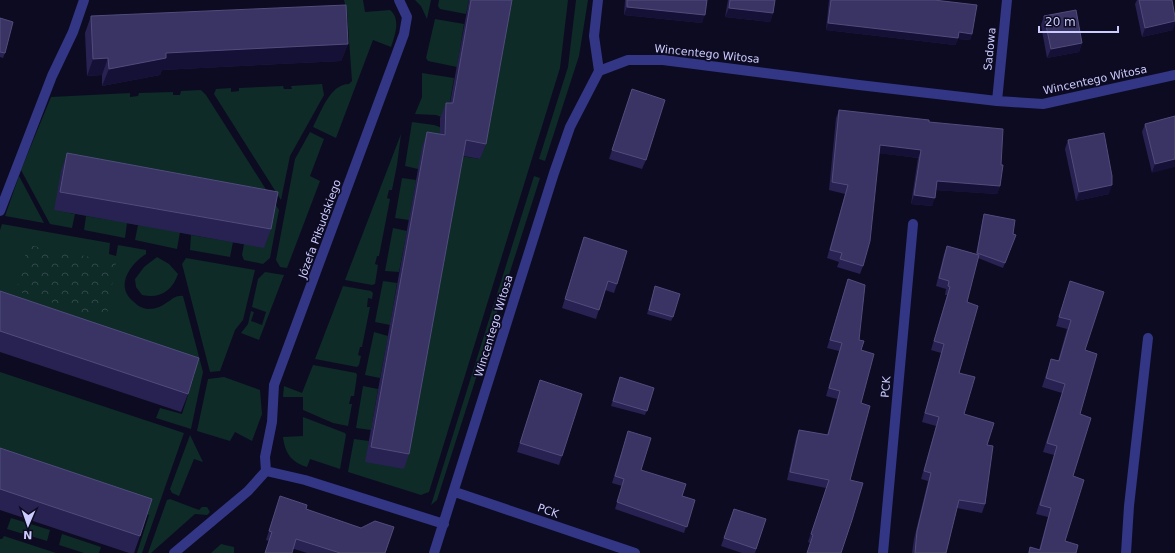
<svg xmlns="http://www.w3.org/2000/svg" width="1175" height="553" font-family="'DejaVu Sans',sans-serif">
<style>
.green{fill:#0e2b28}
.forest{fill:url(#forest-crowns)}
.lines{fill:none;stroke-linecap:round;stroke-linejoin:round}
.lane{stroke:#323684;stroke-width:10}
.street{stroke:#323684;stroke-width:10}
.wall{fill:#272251}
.shaded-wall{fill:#151136}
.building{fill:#393464;stroke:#504c7c}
.labels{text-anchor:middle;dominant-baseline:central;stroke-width:3.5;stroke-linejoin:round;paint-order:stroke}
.street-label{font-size:11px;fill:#cccbff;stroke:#0d0b21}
</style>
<defs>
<pattern id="forest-crowns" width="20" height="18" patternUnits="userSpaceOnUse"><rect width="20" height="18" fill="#0e2b28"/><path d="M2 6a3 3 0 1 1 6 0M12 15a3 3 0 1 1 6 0" fill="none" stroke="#304848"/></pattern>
</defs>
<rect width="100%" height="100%" fill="#0d0b21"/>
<path class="green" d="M344 0H363L365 12 390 10C401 19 395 35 391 47L373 40 336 138 313 127C321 112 330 84 349 84L352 81 347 12Z
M415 0H431L427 19 421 6Z
M439 0H469L466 14 440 9 438 6Z
M509 0H568L560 68 429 492 421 495 348 472 354 439 369 441 366 462 460 156 480 159Z
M576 0H588L579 56 545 161 539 159 568 67Z
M435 19 464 24 457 67 428 61 426 58Z
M422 73 454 78 447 119 436 115 415 114 422 97Z
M322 84 324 95 290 156 281 200 214 94 216 89 231 88V92L239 91V88L283 86 284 89H292L291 86Z
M201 90 206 95 279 210 270 258 263 264 244 260 242 255 244 244 54 210 75 214 72 228 50 224 21 170 51 97 130 93V97L138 96 139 93 173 92V95H180L181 91Z
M412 122 434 125 445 129 418 169 405 166Z
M310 132 324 139 310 176 320 181 287 268 280 267 276 260 295 159Z
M401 134 397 165 392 190H389L387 198 390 199 379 256H377L375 264 378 265 375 284 372 285 345 280Z
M19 176 44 223 5 216Z
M534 176 540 178 437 500 431 505Z
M402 178 416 180 409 220 395 218Z
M86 216 127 223 125 238 84 230Z
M2 224 110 243 109 254 116 256 118 245 146 250V254C130 264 114 287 134 302 138 306 142 308 147 309 166 310 171 294 183 296L203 372 191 429 156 418 160 408 182 414 195 373 0 306V230Z
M138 225 180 232 177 249 135 240Z
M393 228 407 231 399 272 385 271Z
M191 235 233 242 230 257 190 250Z
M157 257 169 264 178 274C172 291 160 299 142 295L136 287 135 279 144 267Z
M186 258 255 270 243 320 235 330 220 371 210 372 182 264Z
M265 272 284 275 259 340 241 333 248 324 251 311 254 312 251 321 262 325 266 312 252 307 258 279Z
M383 281 397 283 390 325 375 322Z
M343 286 371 291 373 293 372 299 368 298 367 307H370L362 347H360L358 355 361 356 359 365 357 367 315 359Z
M374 332 388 336 380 378 365 375Z
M313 365 356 373 357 375 354 396H351L349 404H352L348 426 333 423 303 410V397H283L284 386 302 393Z
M0 372 184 433 142 553H137L149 515 0 467Z
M224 377 260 390 262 414 252 441 235 432 230 441 197 431 208 379Z
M363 386 378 389 371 430 356 428Z
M303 417 345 433 346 435 340 469 310 459 307 467C291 462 285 453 283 437L303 436Z
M190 435 203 462 194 459 179 496 172 493 170 489Z
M170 499 199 510 202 507H207L210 512 207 515 195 514 151 553H148L167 500Z
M11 518 50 530 47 541 7 529Z
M62 534 101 547 99 553H84L59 545Z
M4 536 56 553H0V539H2Z
M221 544 234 547V553H211Z"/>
<path class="forest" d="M28 245 116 262 106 320 16 291Z"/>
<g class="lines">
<path class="lane" d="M0 211 52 76 73 32 84 0"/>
<path class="street" d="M598 0 594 36 599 71
M997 101 1007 0
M266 471 305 480 444 524
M455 492 635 553
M174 553 248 491 266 471 265 457 272 422 274 385 404 34 407 17 399 0
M434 553 554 173 570 127 599 71 628 60H663L859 85 997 101 1043 104 1175 75
M883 553 913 224
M1126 553 1129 506 1148 338"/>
</g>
<path class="wall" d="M469 0H512L486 144 480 159 463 156 409 454 404 469 365 462 422 147 427 132 440 134V118L446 103H450Z
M625 0H707L702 23 624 15Z
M728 0H775L773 13 770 22 725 17Z
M829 0H934L972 34 970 40 958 39 955 45 826 30Z
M1137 0H1172L1173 30 1142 37 1135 4Z
M91 16 348 44 341 61 162 70 160 75 102 86V75L87 76 85 33Z
M1044 16 1082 43 1079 52 1047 58 1041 25Z
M0 18 5 53 3 58 0 57Z
M632 89 646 160 642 169 609 159Z
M839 110 929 122 1001 165 1000 186 997 194 936 190 932 206 911 204 918 158 879 153 863 266 860 274 837 267 839 262 827 258 845 194 829 190 836 118Z
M1175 116 1152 173 1142 132 1145 124Z
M1068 140 1109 194 1076 201 1065 149Z
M67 153 271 229 264 248 54 210 61 171Z
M984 214 1013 234 1016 235 1003 268 978 258 967 302 959 373 964 414 987 445 985 504 982 513 957 508 946 553H912L914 539 928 481 921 479 936 426 922 422 941 353 931 350 947 295H945L946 289 936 286 944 254 947 246 976 254 983 218Z
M584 237 617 284 614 293 605 290 596 319 562 308Z
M848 279 861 350 874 354 810 543 808 542 826 488 787 480 796 438 799 430 827 435 837 399 826 396 839 351 827 348Z
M1070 281 1085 350 1080 414 1065 541 1076 553H1028L1030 547 1039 550 1048 517 1036 514 1054 455 1043 452 1062 393 1042 387 1051 359 1058 361 1067 329 1056 326Z
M655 286 673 317 671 321 647 314Z
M0 291 188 394 181 412 0 352Z
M540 380 562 456 559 465 517 452Z
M618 382 654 388 645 415 611 406Z
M628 431 641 470 682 496 695 500 684 533 615 509 622 486 612 483Z
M0 448 140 536 134 553H129L0 510Z
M277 506 306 509 385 553H307L266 540Z
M734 509 766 519 755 553H742L721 546Z"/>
<path class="shaded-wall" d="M627 7 705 15 702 23 624 15Z
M729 8 773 13 770 22 725 17Z
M1175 21V24L1173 30 1142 37 1145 28Z
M828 23 959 32 972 34 970 40 958 39 955 45 826 30Z
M1082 43 1079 52 1047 58 1051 49Z
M348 44 341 61 162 70 160 75 102 86 109 69 166 53Z
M108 58 102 75 87 76 93 59Z
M880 145 921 150 918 158 877 153Z
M1175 159V167L1152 173 1155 164Z
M937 181 1000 186 997 194 934 190Z
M1112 185 1109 194 1076 201 1079 192Z
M914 195 935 198 932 206 911 204Z"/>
<path class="building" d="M471 0H512L486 144 466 140 409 454 371 447 427 132 445 135 446 103H453Z
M627 0H707L705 15 627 7Z
M730 0H775L773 13 729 8Z
M831 0H934L977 5 972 34 959 32 958 38 828 23Z
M1139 0H1172L1175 17V21L1145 28Z
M346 5 348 44 166 53V58L109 69 108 58 93 59 91 16Z
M1076 10 1082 43 1051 49 1044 16Z
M0 18 13 22 5 53 0 52Z
M632 89 665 100 646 160 612 150Z
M839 110 929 120V122L1003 129 1001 165H1003L1000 186 937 181 935 198 914 195 921 150 880 145 870 241 863 266 840 259 842 253 830 250 848 185 832 182Z
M1175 116V159L1155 164 1145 124Z
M1104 133 1112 176V185L1079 192 1068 140Z
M67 153 278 192 271 229 60 192Z
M984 214 1015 220 1013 234 1016 235 1005 263 977 253Z
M584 237 627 251 617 284 608 281 599 310 565 299Z
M947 246 979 255 967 302 978 306 959 373 975 377 964 414 994 423 987 445 993 446 985 504 959 500 946 553H915L917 531 931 473 924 471 939 417 925 413 944 344 934 341 950 287 948 286 949 281 939 278Z
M848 279 865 285 859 340 864 341 861 350 874 354 861 403 870 406 850 480 863 483 852 520 841 553H807L813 535 811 534 829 480 790 472 799 430 828 435 840 391 829 388 842 343 830 340Z
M1070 281 1104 292 1085 350 1097 354 1080 414 1091 418 1073 476 1084 480 1065 541 1078 545 1076 553H1029L1030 547 1040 550 1051 508 1040 505 1057 446 1047 443 1065 384 1046 378 1051 359 1059 361 1071 320 1059 317Z
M655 286 680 294 673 317 649 310Z
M0 291 199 358 188 394 0 331Z
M620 377 654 388 647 411 613 401Z
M540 380 582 394 562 456 520 443Z
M628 431 651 438 641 470 686 484 682 496 695 500 687 527 617 502 624 479 615 476Z
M0 448 152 499 140 536 0 489Z
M280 496 307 505 306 509 361 528 375 521 394 527 385 553H340L296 539 292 553H265L272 532 269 531Z
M734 509 766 519 756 549 724 538Z"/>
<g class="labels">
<g class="street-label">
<text transform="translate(990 49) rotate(-84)">Sadowa</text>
<text transform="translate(707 54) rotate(6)">Wincentego Witosa</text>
<text transform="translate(1095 80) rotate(-12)">Wincentego Witosa</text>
<text transform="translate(320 229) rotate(-70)">Józefa Piłsudskiego</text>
<text transform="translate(494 326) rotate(-73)">Wincentego Witosa</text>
<text transform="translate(886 387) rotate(-85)">PCK</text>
<text transform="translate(548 511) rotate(19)">PCK</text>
</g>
</g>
<g transform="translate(28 525) rotate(182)" stroke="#0d0b21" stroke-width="3" paint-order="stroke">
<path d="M0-3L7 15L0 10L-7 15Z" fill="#cccbff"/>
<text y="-6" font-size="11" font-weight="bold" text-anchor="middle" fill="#cccbff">N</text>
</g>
<path d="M1039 26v6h79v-6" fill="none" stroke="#cccbff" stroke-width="2"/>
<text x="1045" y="26" font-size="12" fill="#cccbff" stroke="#0d0b21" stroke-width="3" paint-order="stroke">20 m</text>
</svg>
